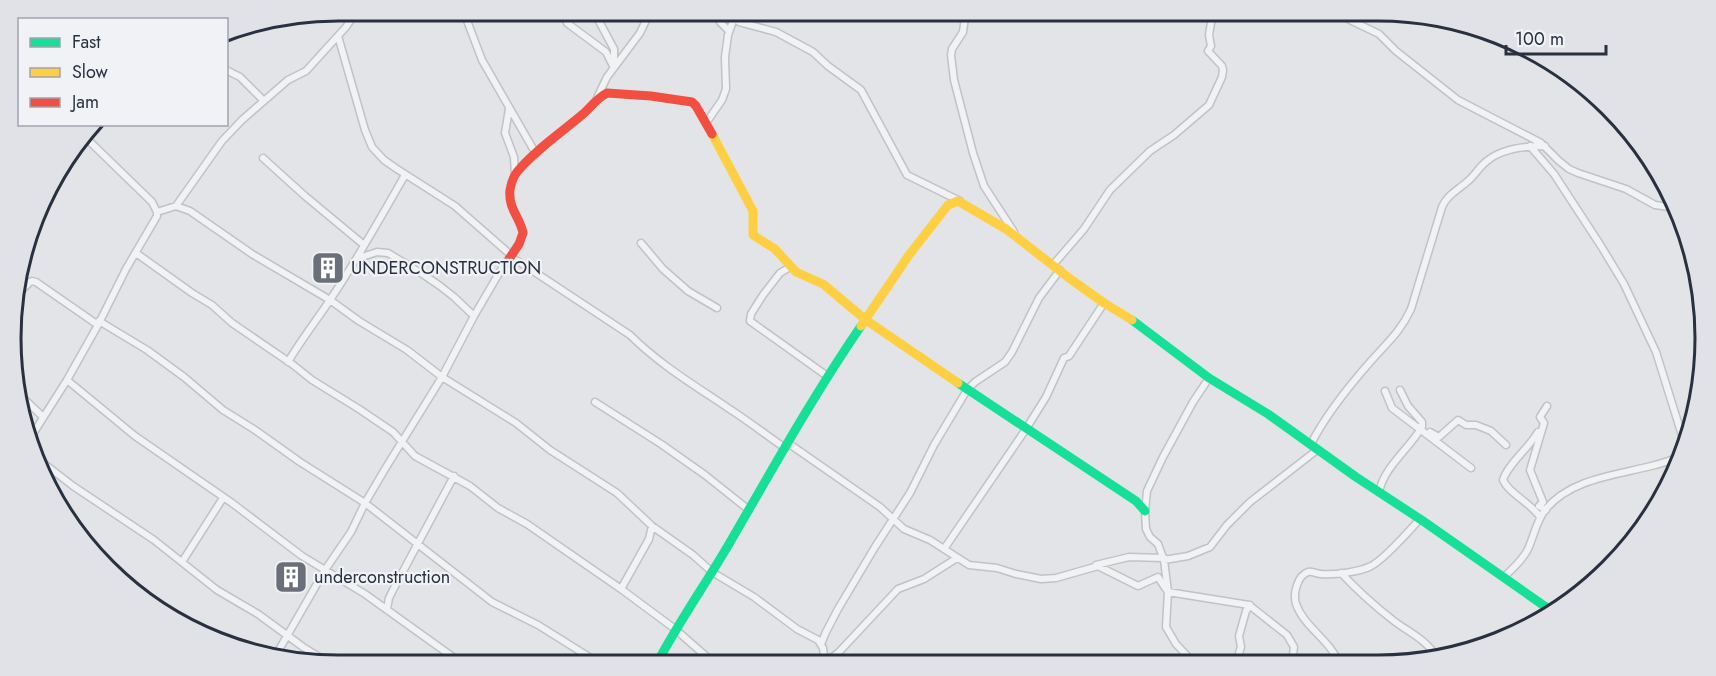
<svg xmlns="http://www.w3.org/2000/svg" width="1716" height="676" font-family="Jost,sans-serif">
<style>
.lines{fill:none;stroke-linecap:round;stroke-linejoin:round}
.street-casing{stroke:#c0c2c5;stroke-width:9}
.street{stroke:#f1f2f4;stroke-width:6}
.fast{stroke:#16e098;stroke-width:9}
.slow{stroke:#ffcf43;stroke-width:9}
.jam{stroke:#f24e42;stroke-width:9}
.labels{text-anchor:middle;dominant-baseline:central;stroke-width:4.5;stroke-linejoin:round;paint-order:stroke}
.poi-label{font-size:18px;fill:#29303f;stroke:#f0f2f6;text-anchor:start}
.rim{fill:none;stroke:#29303f;stroke-width:3}
</style>
<rect width="100%" height="100%" fill="#e2e4e7"/>
<g class="lines">
<g class="street-casing">
<path id="street" d="M463 10 482 60 536 154
M565 10 567 23 606 52 614 68
M593 10 614 49V64
M714 10 720 22 729 31
M732 10 734 18 739 22 776 32 813 52 828 66 861 90 907 175 960 201
M966 10 963 32 952 49 951 55 954 80 973 153 984 186 1014 232
M1338 10 1350 20 1379 34 1396 51 1458 100 1541 143 1559 161 1569 169 1578 173 1626 189 1655 205 1669 207 1674 204
M338 36 365 130 372 147 384 160 397 169 455 206 512 256
M226 70 240 77 264 101
M597 98 607 77 640 33 651 10
M509 109 505 133 514 157 515 175
M706 123 722 100 726 89 725 57 728 35 734 18
M1530 146 1554 174 1601 246 1624 284 1656 352 1686 448
M263 158 305 196 364 245
M176 206 222 141 242 120 288 80 306 71 346 27 352 18 354 10
M157 212 176 206 190 211 252 254 330 300 359 321 407 350 442 377 516 423 550 450 617 493 652 526 693 555 712 572 754 597 797 629 818 640 823 648 825 664
M641 243 663 269 688 291 717 308
M136 253 192 293 212 305 232 323 292 364 312 380 359 409 393 432 415 456 470 486 498 508 527 524 621 589 675 629 716 665
M356 259 377 252 388 253 421 273 440 286 454 297 474 316
M1053 265 1084 229 1110 190 1150 151 1174 135 1209 105 1222 77 1223 70 1222 66 1208 51 1211 46 1209 35 1213 10
M790 267 780 273 763 295 751 314 750 321 827 376
M18 294 30 282 32 281 36 282 98 325
M99 321 147 350 184 377 223 410 255 430 300 462 365 503 492 602 538 625 602 665
M288 362C301 340 316 321 330 300 357 260 381 217 405 175
M67 380 135 436 232 503 302 556 365 594 464 665
M16 391 43 417
M1385 391 1392 408 1471 468
M595 402 661 444 705 475 749 510
M1430 432 1439 437 1458 420 1466 425H1476L1491 431 1506 445
M1538 432C1529 448 1508 464 1503 480 1509 494 1530 502 1540 517
M31 437 67 380 98 325 126 269 157 216V212L152 202 85 137
M788 443 880 507 904 529 930 540 969 565 997 568 1016 574 1041 579 1056 578 1098 566 1138 586 1158 577 1168 592 1249 605 1287 635 1294 647 1292 663
M1311 444C1326 414 1349 386 1371 361 1387 343 1401 331 1411 309L1442 207C1447 195 1458 190 1468 181 1475 175 1480 166 1487 161 1502 148 1526 146 1545 146
M42 462 73 486 154 540 217 590 258 614 303 647 331 664
M1379 492C1384 467 1409 449 1422 427V422L1408 406 1400 390
M1546 510 1539 506 1543 502 1530 470 1544 423 1540 417 1547 406
M944 549 1026 429 1046 397 1064 358 1069 356 1104 303
M1164 560 1188 556 1210 547 1227 525 1250 502 1317 450
M182 562 223 498
M1096 565 1129 557 1164 558
M1341 573C1357 590 1376 607 1394 621 1410 633 1427 640 1437 658
M1504 577C1512 569 1523 560 1528 549 1534 536 1536 522 1545 510 1571 478 1618 475 1655 465 1664 463 1673 459 1682 456
M621 589 649 539 652 526
M387 609 389 598 393 590 454 476
M821 644 826 632 838 609 875 547 910 493 934 445 967 390 975 382 1005 362 1012 352 1039 298 1060 270
M276 655 325 570 351 532 365 503 385 469 442 377 474 316 505 263 509 259 516 260 524 265 630 335C659 364 694 385 728 408 747 420 766 435 785 448
M1194 663 1176 644 1166 627 1168 592 1164 560 1158 544 1150 537 1146 529 1145 511 1147 491 1163 457 1193 402 1209 378
M1236 663 1241 647 1239 636 1246 611 1250 605
M1339 663C1330 640 1304 627 1296 604 1293 594 1297 576 1308 572 1312 571 1317 574 1321 574 1334 575 1360 572 1371 566 1384 560 1409 531 1420 519
M824 664 839 652 898 589 924 579 957 558"/>
</g>
<use href="#street" class="street"/>
<path class="fast" d="M1132 320 1209 378 1268 414 1356 477 1423 521 1553 612
M958 383 1136 501 1145 511
M656 665C678 623 705 585 729 544 772 470 813 396 861 326"/>
<path class="slow" d="M712 134 753 211V235L775 249 796 272 823 284 866 320 958 383
M861 326 909 255 948 205 958 201 1006 229 1069 278 1104 303 1132 320"/>
<path class="jam" d="M509 259 519 244 523 233C520 217 508 209 510 190 511 184 513 177 517 172 534 151 562 132 583 114 591 107 597 98 607 93L651 96 692 102 696 106 712 134"/>
</g>
<defs>
<g id="building-square" transform="scale(1.725)"><rect x="-9" y="-9" width="18" height="18" rx="4" fill="#6a6f7a" stroke="#f0f2f6"/><path d="M-4-6H4V6H1V3H-1V6H-4ZM-2.5-4.3h1.7v1.8h-1.7ZM.8-4.3h1.7v1.8H.8ZM-2.5-1h1.7V.8h-1.7ZM.8-1h1.7V.8H.8Z" fill="#fff"/></g>
</defs>
<g fill-rule="evenodd">
<use href="#building-square" x="328" y="268"/>
<use href="#building-square" x="291" y="577"/>
</g>
<g class="labels">
<g class="poi-label">
<text x="351" y="268">UNDERCONSTRUCTION</text>
<text x="314" y="577">underconstruction</text>
</g>
</g>
<path d="M0 0H1716V676H0ZM338 21H1378A317 317 0 0 1 1695 338V338A317 317 0 0 1 1378 655H338A317 317 0 0 1 21 338V338A317 317 0 0 1 338 21Z" fill="#e0e2e7" fill-rule="evenodd"/>
<path class="rim" d="M338 21H1378A317 317 0 0 1 1695 338V338A317 317 0 0 1 1378 655H338A317 317 0 0 1 21 338V338A317 317 0 0 1 338 21Z"/>
<rect x="18" y="18" width="210" height="108" fill="#f0f2f6" stroke="#a0a4ad" stroke-width="1.5"/>
<rect x="30" y="38" width="30" height="9" fill="#16e098" stroke="#a0a4ad" stroke-width="1.5"/>
<text x="72" y="48" font-size="18" fill="#29303f">Fast</text>
<rect x="30" y="68" width="30" height="9" fill="#ffcf43" stroke="#a0a4ad" stroke-width="1.5"/>
<text x="72" y="78" font-size="18" fill="#29303f">Slow</text>
<rect x="30" y="98" width="30" height="9" fill="#f24e42" stroke="#a0a4ad" stroke-width="1.5"/>
<text x="72" y="108" font-size="18" fill="#29303f">Jam</text>
<path d="M1506 45v9h100v-9" fill="none" stroke="#29303f" stroke-width="3"/>
<text x="1515" y="45" font-size="18" fill="#29303f" stroke="#f0f2f6" stroke-width="4.5" paint-order="stroke">100 m</text>
</svg>
